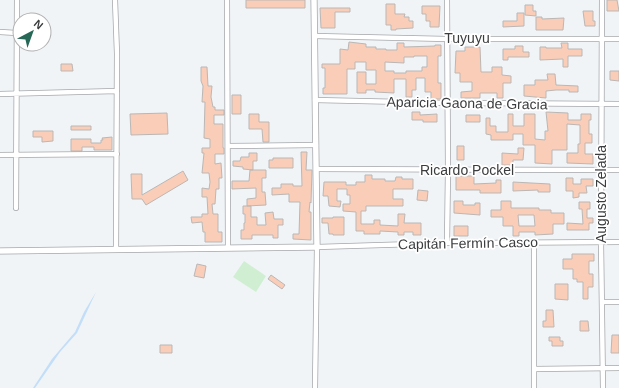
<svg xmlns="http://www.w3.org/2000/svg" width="619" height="388" font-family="Arial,sans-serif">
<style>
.green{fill:#d0efd2}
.water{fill:#c3def8}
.building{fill:#f9cdb7;stroke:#bbb7b5;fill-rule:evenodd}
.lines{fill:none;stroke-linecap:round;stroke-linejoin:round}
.minor-casing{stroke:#a5a7aa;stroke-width:6}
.tertiary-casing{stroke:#a5a7aa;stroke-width:7}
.minor{stroke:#fff;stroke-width:4.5}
.tertiary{stroke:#fff;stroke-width:5.5}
.labels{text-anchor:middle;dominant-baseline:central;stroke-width:3.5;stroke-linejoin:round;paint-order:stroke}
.street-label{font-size:14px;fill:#3b3c3e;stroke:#fff}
</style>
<rect width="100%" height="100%" fill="#f1f4f7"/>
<path class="green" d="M244 261 266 276 256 292 233 277Z"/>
<path class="water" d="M96 292 77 333 60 352 35 388H33L52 359 75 332 84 312Z"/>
<path class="building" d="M246 0H305V8H246Z
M607 0H617L619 11H607Z
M386 4H395V14H405L404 17H409V21H413V28L396 29V30H391V25H386Z
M525 5H533V11H536V16L525 15Z
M422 6H440L439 27H430V21H426V14H422Z
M320 8H350V12H335V28H321Z
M583 11H593V21H595V26H585Z
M517 13H524V26L503 27V21H517Z
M536 17H542V19L564 18 563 30H536Z
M349 42 366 44V47H376V49H386V50H397V43H404V47L435 46V45H441V56H438V83H441V99H431V92H425V78H416V90H412V97H406V79H394V93L375 92V90H366V93H357V72H366V84H376V70H366V62H355V69H347V94H323V88H325V68H322V64H340V49L348 50ZM414 56H427V67H422V71H406V73H394V71H385V62L404 63V57H414Z
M561 43H568V49H582V56H568V67H563V59L540 60V47H546V48H562Z
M515 46H523V52H529V57H508V60H503V49H515Z
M465 47H480L481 72H492V67H502V75L511 76V83H503V98H497V93H480V98H461V92L472 91V82H460V73H455L456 51H465Z
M61 64H72L73 71H61Z
M201 67H207L208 86H212L211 97 213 107H215V110H224V115H214V124H223V148H224V154H215V164L221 163 222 178H219V189H216L215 204H212L213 214H218V232H222V242H205V232H203L202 222 192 223 191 217H202V214H208L207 197H202V188L209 189 210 182 209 173H202L204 153H202V148H210V139L204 138 205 102H202L203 86 201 81Z
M610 71H619V81L610 80Z
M547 74H555L556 85 578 86V92H569V90H556L546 91V98L524 96V85H535V80H548Z
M232 95H241V114H232Z
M412 112H420V115L437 114V122H423V120H412Z
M546 112 568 113V120H581V114H591V120H589V134H592V143H585V154H593V164L567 163V153H578V144H580V125L567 124V150H552V164L535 163V145H523V134H513V140H491V135L486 134V118H490V126H496V132H508V114H513V126H524V114H535V139L545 140V131H548Z
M167 113 168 134 131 135 130 114Z
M249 114H259V122H269V142H263L262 129H249Z
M466 115H480V122H466Z
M71 126H91V130H71Z
M33 131H53V141L42 142V137H33Z
M112 137V150H94V147H82V151H71V139H91V143H101V140H103L102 138Z
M457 146H464V160H457Z
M518 148H524L523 160H513V165H502V153L518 154Z
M301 152H307L306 170H312L311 203 310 202 309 212H311V240L293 239V234H299L300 202H289V194L272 195V188H281V184H293V186H302Z
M249 153H257V161H253V170L243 169V167L233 166V161H240L241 157H249Z
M273 158H293V168H269V160H273Z
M250 170H266V178H262V192H265L266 205 247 206V199L256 198V188L232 189V181H249Z
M183 171 188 180 146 205 142 199H132L131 174H142V195Z
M365 175H372V179H385V181H395L396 177H402V179H413V189H393V199H403V206H366V211H361V224H374V220H380V225L398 226V214H405L404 223H421V235H413V232H404V235H398V232L380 231V234H364V231H356V212L343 211V204H350V195H347V189H337V201H341L340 207 329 206 328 196H323L324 182H346V185H356V182H365Z
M456 176H474V184L496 183V180H501V193H480V190H456Z
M566 178H573V184H581V179H593V186H586L587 193H579V197L573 198V191H566Z
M513 182 550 184V192H538V190L513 191Z
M418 190 428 191 427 201 417 200Z
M454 201H463V205H475V203H480V215L454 213Z
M501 201H511V208H539V210H551V213H564V224H553V234L535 235V232H519V236H513V226H503V217H491V210H501ZM518 215H534L535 226H519Z
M579 202H590V209H587V218H593V223H589V230H567V223L583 224 582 209H579Z
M243 206H251V217H257V225H266L265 213 273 212 274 219H283V225H278V238H273V235H252V239H241V230H244V223H245V214H243Z
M333 217H344V235H333V234H329L328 223H322V218H333Z
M454 226H468V236H454Z
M572 254H594V261H589V274H593V287H588V299H583V282H577V279H573V269H563V259H572Z
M197 264 206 266 204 278 194 276Z
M271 275 285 285 282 289 268 279Z
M555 284H568V300L555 299Z
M546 310H553L554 327H543V321H546Z
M580 321H588L589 331H580Z
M612 335H619V353H611Z
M549 337H560V341H563V346H552V341H549Z
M160 345H172V353H160Z"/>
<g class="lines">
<g class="minor-casing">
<path id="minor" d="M115 0 117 54 116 249
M227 0 228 248
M602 0 601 242 603 388
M0 32 17 33
M315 36 447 39H619
M0 94 117 91
M315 100 448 103 619 104
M228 146 316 145
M0 155 117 154
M316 169 619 170
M16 208 17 0
M534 242V388
M447 243 448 170 447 0
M602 302H619
M534 369 619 368
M315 388 317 247 447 243 619 242"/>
</g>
<g class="tertiary-casing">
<path id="tertiary" d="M0 251 317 247 314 0"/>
</g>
<use href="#minor" class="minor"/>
<use href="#tertiary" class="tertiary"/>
</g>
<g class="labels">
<g class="street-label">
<text x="467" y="38">Tuyuyu</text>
<text transform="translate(467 103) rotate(1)">Aparicia Gaona de Gracia</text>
<text x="467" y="170">Ricardo Pockel</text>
<text transform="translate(601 194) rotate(-90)">Augusto Zelada</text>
<text transform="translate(468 243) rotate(-1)">Capitán Fermín Casco</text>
</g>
</g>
<g transform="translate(32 32) rotate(41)"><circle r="19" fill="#ffffff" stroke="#b1b1b2"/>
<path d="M0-3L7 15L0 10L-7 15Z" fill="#266756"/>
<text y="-6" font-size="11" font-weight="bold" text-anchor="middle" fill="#3b3c3e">N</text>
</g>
</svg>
